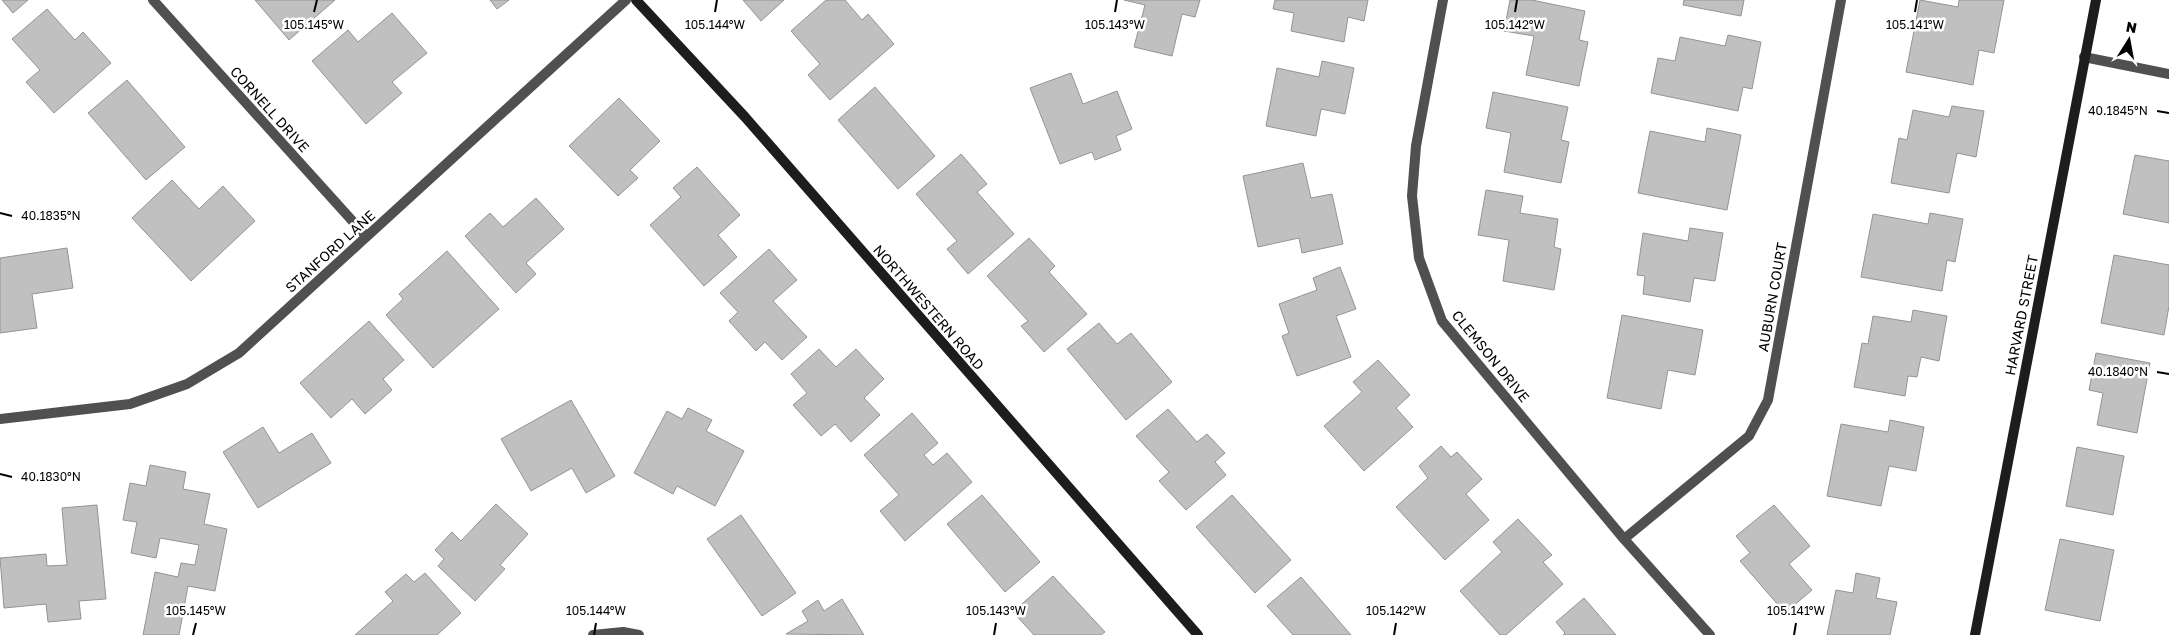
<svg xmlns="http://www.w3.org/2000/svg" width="2169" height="635" font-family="'Golos Text',sans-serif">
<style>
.building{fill:#c0c0c0;stroke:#949494}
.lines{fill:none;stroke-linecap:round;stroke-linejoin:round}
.street{stroke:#505050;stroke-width:10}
.secondary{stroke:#1d1d1d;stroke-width:10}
.ticks{fill:none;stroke:#000;stroke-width:2}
.labels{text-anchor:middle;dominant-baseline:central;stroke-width:5;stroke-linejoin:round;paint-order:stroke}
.street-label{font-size:14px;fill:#000;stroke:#fff}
.ticks-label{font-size:12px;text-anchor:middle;fill:#000;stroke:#fff;stroke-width:5;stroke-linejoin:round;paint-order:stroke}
</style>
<rect width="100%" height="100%" fill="#fff"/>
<path class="building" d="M2 0H28L13 13Z
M255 0H335L289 40Z
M490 0H509L497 9Z
M743 0H784L761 21Z
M826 0H845L862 20 868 14 894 44 830 100 808 75 820 64 791 31Z
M1124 0H1200L1195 17 1182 14 1172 56 1134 47 1145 5Z
M1275 0H1368L1364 21 1348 17 1344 42 1291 31 1294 13 1273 9Z
M1510 0H1532L1585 11 1579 40 1588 42 1579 86 1526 75 1534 36 1504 31Z
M1684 0H1744L1741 16 1683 5Z
M1920 0 1958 7 1959 0H2004L1994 53 1979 50 1973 85 1906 72Z
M47 9 75 40 83 32 111 63 54 113 26 82 40 70 12 39Z
M392 13 427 53 392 82 402 93 366 124 312 61 348 30 358 42Z
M1728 35 1761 42 1752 89 1743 87 1738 111 1651 93 1658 58 1675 61 1680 37 1725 46Z
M1322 61 1354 68 1345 114 1321 109 1316 136 1266 126 1277 68 1319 77Z
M1071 73 1083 104 1117 91 1132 129 1116 136 1121 150 1095 160 1092 152 1060 164 1030 88Z
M127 80 185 147 146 180 88 113Z
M875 87 935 156 898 189 838 120Z
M1493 92 1568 107 1561 140 1569 142 1561 183 1504 172 1511 133 1486 128Z
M619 98 660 141 630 170 638 178 618 196 569 146Z
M1952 106 1984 111 1976 157 1957 153 1949 193 1891 183 1899 138 1907 140 1913 110 1949 117Z
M1707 128 1741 135 1727 210 1638 193 1650 131 1705 142Z
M961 154 987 184 977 192 1014 234 968 274 947 249 957 241 916 194Z
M2135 155 2169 161V223L2123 214Z
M1303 163 1311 198 1332 194 1343 244 1302 253 1299 238 1258 247 1243 176Z
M697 167 740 215 718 235 737 257 704 286 650 225 681 197 673 188Z
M172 180 199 209 223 186 255 221 191 281 132 218Z
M1486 190 1523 196 1520 213 1558 219 1554 247 1561 249 1554 290 1503 281 1509 240 1478 235Z
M536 198 564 229 526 263 536 274 516 293 465 236 490 213 503 227Z
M1930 213 1963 219 1955 262 1947 260 1942 291 1861 277 1873 214 1928 224Z
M1690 228 1723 233 1715 281 1694 278 1690 302 1643 294 1645 276 1637 275 1643 233 1688 241Z
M1029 238 1055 266 1049 272 1087 314 1044 352 1021 326 1028 321 987 276Z
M67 248 73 288 32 294 37 328 0 333V258Z
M769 249 797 280 773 301 807 337 782 360 765 342 756 351 729 321 738 312 720 293Z
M447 251 499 309 433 368 386 315 403 299 399 294Z
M2114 255 2169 265V306L2164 335 2101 323Z
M1340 267 1356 309 1336 316 1351 357 1297 376 1282 336 1289 333 1279 304 1317 290 1313 278Z
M1913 310 1947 316 1939 361 1921 357 1917 377 1908 376 1905 396 1854 387 1862 343 1868 344 1873 316 1911 322Z
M1622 315 1703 330 1695 375 1668 370 1661 409 1607 398Z
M369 321 404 360 383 379 392 390 365 414 352 399 331 418 300 383Z
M1099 323 1117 344 1131 333 1172 382 1126 420 1067 349Z
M819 349 836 367 856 349 884 379 864 398 880 415 851 442 835 424 821 436 793 405 807 393 791 374Z
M2096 353 2150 363 2137 433 2097 425 2103 393 2089 390Z
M1378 360 1410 395 1396 408 1413 427 1364 471 1324 426 1362 392 1353 382Z
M571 400 615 476 586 493 572 468 531 491 501 439Z
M688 408 712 420 706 431 744 451 715 506 677 486 673 494 634 473 667 411 682 419Z
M1168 409 1197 442 1207 434 1225 453 1215 462 1226 475 1186 510 1159 481 1169 472 1136 436Z
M912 413 938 443 924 455 933 465 947 453 972 482 905 541 880 511 899 495 864 455Z
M1890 420 1924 427 1916 471 1889 466 1881 506 1827 496 1841 424 1888 432Z
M263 427 279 453 312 433 331 463 258 508 223 452Z
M1441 446 1451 457 1457 452 1482 479 1466 494 1489 520 1445 560 1396 507 1428 478 1419 466Z
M2077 447 2124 456 2113 515 2066 506Z
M150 465 186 472 183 489 210 494 204 524 227 529 215 591 188 586 179 635H143L155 572 178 577 181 563 195 565 199 545 160 538 156 558 131 553 137 522 123 520 130 483 146 486Z
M982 495 1040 562 1005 592 947 524Z
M1232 495 1291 560 1255 593 1196 527Z
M496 504 528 534 500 565 505 569 475 601 438 566 444 559 435 550 452 532 461 541Z
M97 505 106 599 79 601 81 619 48 622 46 604 4 608 0 558 46 554 47 566 67 565 62 508Z
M1774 505 1810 546 1789 564 1812 590 1785 613 1740 561 1750 553 1736 536Z
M741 515 796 593 762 616 707 539Z
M1518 519 1552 555 1543 562 1563 584 1506 635H1500L1460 591 1502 552 1493 542Z
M2060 539 2114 550 2100 621 2045 610Z
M425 573 461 613 437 635H355L393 601 385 592 406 574 414 582Z
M1856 573 1880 578 1876 598 1897 602 1890 635H1827L1836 590 1853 593Z
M1053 576 1105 632 1101 635H1034L1013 612Z
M1301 577 1351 635H1293L1267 606Z
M1584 598 1616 635H1563L1565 633 1556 622Z
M842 599 864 635 786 634 808 621 802 611 818 600 824 611Z"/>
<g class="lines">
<path class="street" d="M153 0 366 236
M1443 0 1416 146 1412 196 1419 258 1442 321 1624 539 1710 635
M2084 57 2169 74
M0 419 130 404 187 384 239 353 626 0
M1624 539 1749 436 1768 400 1841 0
M593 635 623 632 639 635"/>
<path class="secondary" d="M636 0 745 117 1198 635
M1975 635 2096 0"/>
</g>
<path class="ticks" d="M314 12 317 0M715 12 717 0M1115 12 1117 0M1515 12 1517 0M1915 12 1917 0M2157 111 2169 113M0 213 12 216M2157 372 2169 374M0 474 12 477M193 635 196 623M594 635 596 623M994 635 996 623M1394 635 1396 623M1794 635 1796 623"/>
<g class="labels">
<g class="street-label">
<text transform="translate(270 109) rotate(48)">CORNELL DRIVE</text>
<text transform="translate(330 251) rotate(-42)">STANFORD LANE</text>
<text transform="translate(1772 297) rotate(-80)">AUBURN COURT</text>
<text transform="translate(929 307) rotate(49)">NORTHWESTERN ROAD</text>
<text transform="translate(2021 315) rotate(-79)">HARVARD STREET</text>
<text transform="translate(1491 356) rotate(51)">CLEMSON DRIVE</text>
</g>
</g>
<g class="ticks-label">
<text x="314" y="29">105.145°W</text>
<text x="715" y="29">105.144°W</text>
<text x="1115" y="29">105.143°W</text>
<text x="1515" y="29">105.142°W</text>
<text x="1915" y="29">105.141°W</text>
<text x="2118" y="115">40.1845°N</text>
<text x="51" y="220">40.1835°N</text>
<text x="2118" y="376">40.1840°N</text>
<text x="51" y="481">40.1830°N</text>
<text x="196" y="615">105.145°W</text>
<text x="596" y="615">105.144°W</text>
<text x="996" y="615">105.143°W</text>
<text x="1396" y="615">105.142°W</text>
<text x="1796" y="615">105.141°W</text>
</g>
<g transform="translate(2129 40) rotate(11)" stroke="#ffffff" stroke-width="4" paint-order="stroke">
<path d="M0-4L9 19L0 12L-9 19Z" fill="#000000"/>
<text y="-8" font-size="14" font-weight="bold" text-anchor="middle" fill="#000000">N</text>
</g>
</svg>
